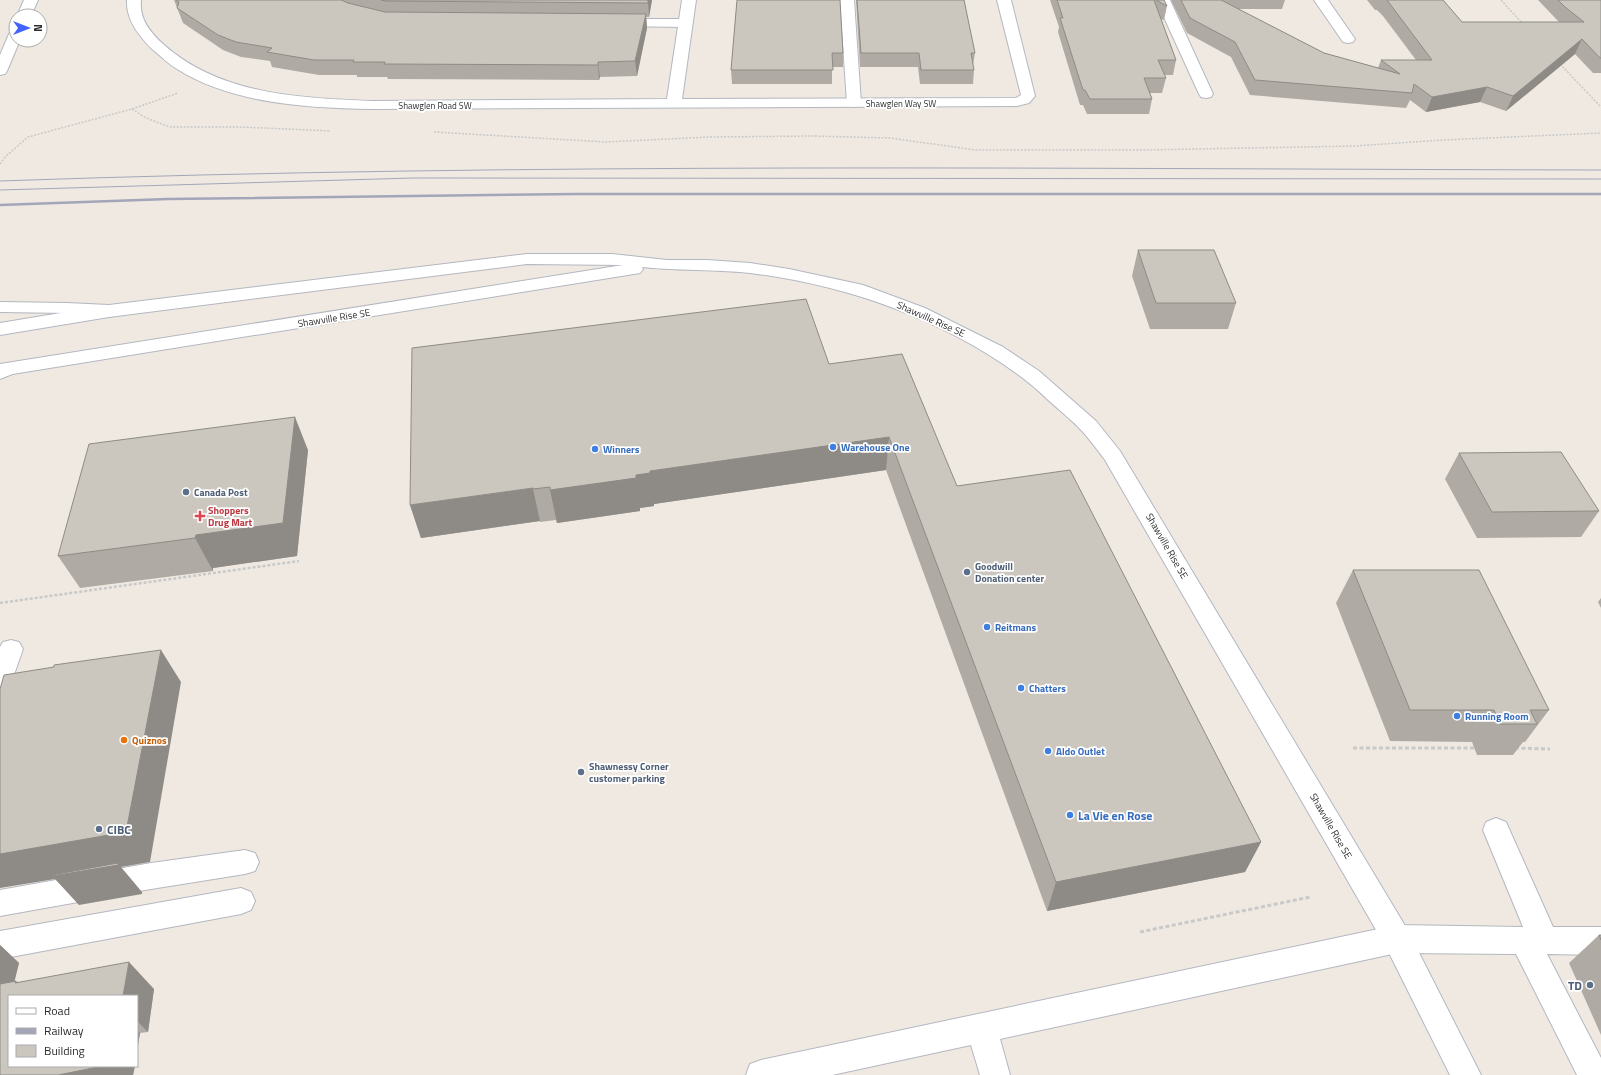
<svg xmlns="http://www.w3.org/2000/svg" width="1601" height="1075" font-family="'Titillium Web',sans-serif">
<style>
.lines{fill:none;stroke-linecap:round;stroke-linejoin:round}
.service-casing{stroke:#b4b7c1;stroke-width:2}
.minor-casing{stroke:#b4b7c1;stroke-width:2}
.secondary-casing{stroke:#b4b7c1;stroke-width:2}
.path-far2{stroke:#c9c9c9;stroke-width:1.5;stroke-dasharray:2 1.5;stroke-linecap:butt}
.path-far1{stroke:#c9c9c9;stroke-width:2.5;stroke-dasharray:3 2;stroke-linecap:butt}
.path{stroke:#c9c9c9;stroke-width:3;stroke-dasharray:4 2.5;stroke-linecap:butt}
.service{fill:#fff;fill-rule:evenodd}
.minor{fill:#fff;fill-rule:evenodd}
.secondary{fill:#fff;fill-rule:evenodd}
.tram{stroke:#a3a6b8;stroke-width:1}
.rail{stroke:#a3a6b8;stroke-width:2.5}
.wall{fill:#afaba4}
.shaded-wall{fill:#8e8b86}
.building{fill:#cbc7bf;stroke:#8e8b86}
.shop-dot{fill:#3f7fe0;stroke:#fff;stroke-width:1.5}
.service-dot{fill:#5c6f8a;stroke:#fff;stroke-width:1.5}
.health-dot{fill:#e0444e;stroke:#fff;stroke-width:1.5}
.food-dot{fill:#e8710a;stroke:#fff;stroke-width:1.5}
.labels{text-anchor:middle;dominant-baseline:central;stroke-width:3.5;stroke-linejoin:round;paint-order:stroke}
.far-street-label{font-size:9px;fill:#2e2e2e;stroke:#fff}
.street-label{font-size:10px;fill:#2e2e2e;stroke:#fff}
.shop-label{font-size:10px;font-weight:bold;fill:#366cbe;stroke:#fff;text-anchor:start}
.service-label{font-size:10px;font-weight:bold;fill:#4e5e75;stroke:#fff;text-anchor:start}
.health-label{font-size:10px;font-weight:bold;fill:#be3a42;stroke:#fff;text-anchor:start}
.food-label{font-size:10px;font-weight:bold;fill:#c56008;stroke:#fff;text-anchor:start}
.near-shop-label{font-size:12px;font-weight:bold;fill:#366cbe;stroke:#fff;text-anchor:start}
.near-service-label{font-size:12px;font-weight:bold;fill:#4e5e75;stroke:#fff;text-anchor:start}
</style>
<rect width="100%" height="100%" fill="#efe9e1"/>
<g class="lines">
<g class="service-casing">
<path id="service" d="M840 0H854L861 103 859 106 854 107 849 106 847 103Z
M1156 0H1170L1213 94 1211 97 1206 98 1201 97 1199 94Z
M617 19H685L690 20 692 23 690 26 685 27 612 26 610 23 612 20Z
M11 640 19 642 23 649 9 689 0 692V647L3 642Z
M1496 818 1506 822 1553 927H1601V955L1547 954 1601 1058V1075H1577L1516 954 1397 953 1000 1039 1010 1075H980L971 1045 832 1075H746L750 1064 761 1060 1397 925 1523 927 1483 830 1486 822Z
M245 850 255 853 259 862 255 871 245 874 151 889 0 916V890L151 863Z
M241 888 251 892 255 901 251 910 241 914 0 959V931Z"/>
</g>
<g class="minor-casing">
<path id="minor" d="M127 0H141C139 19 150 32 163 44 220 95 299 98 372 101L667 99 682 0H696L682 99 1016 98 1021 95 1020 91 997 0H1011L1035 96 1029 103 1017 106 372 109C309 108 232 104 177 69 168 64 161 56 153 50 139 36 126 20 127 0Z
M1314 0H1328L1355 39 1353 42 1348 43 1343 42Z
M527 254H612L667 260H707L750 263 789 269 863 285 925 308 1003 347 1039 371 1096 421 1120 451 1407 929 1481 1075H1450L1387 949 1105 460C1098 451 1091 441 1083 432 1072 420 1059 410 1047 399 1040 392 1032 385 1024 379 946 320 847 285 750 273 714 269 678 271 642 267L643 269 640 273 634 274 0 376V364L623 265 527 264 109 317 0 335V323L109 305Z"/>
</g>
<g class="secondary-casing">
<path id="secondary" d="M24 0H38L31 16H17Z
M16 30V40H20L7 71 5 74 0 75V55L9 34 11 31Z
M0 302 67 303 109 305 115 307 118 311 115 315 109 317 67 313 0 312Z
M8 363 15 365 18 369 15 373 0 379V365Z"/>
</g>
<path class="path-far2" d="M1501 0 1523 24
M1560 64 1601 107
M132 109 146 118 170 127H241L331 131
M434 132 606 142 709 137 813 136 890 138 976 150H1144L1354 146 1443 140 1601 133
M0 164 6 156 28 137 132 109 178 93"/>
<path class="path-far1" d="M0 603 299 561"/>
<path class="path" d="M1353 748H1476
M1515 748 1550 749
M1140 932 1310 897"/>
<use href="#service" class="service"/>
<use href="#minor" class="minor"/>
<use href="#secondary" class="secondary"/>
<path class="tram" d="M0 181C533 162 1067 169 1601 170
M0 190 413 178 1601 179"/>
<path class="rail" d="M0 205 168 199 576 194H1601"/>
</g>
<path class="wall" d="M174 0H340L350 4 341 0H652L649 17H646L647 28 637 76 600 77 599 80 388 79 387 77H357V75H319L272 67 270 61 241 57 223 50 183 23Z
M737 0 843 53V67H832V84H732L731 70Z
M856 0H964L975 53 973 65 974 70 973 84H920L918 67H860Z
M1050 0H1164L1167 6 1164 20 1161 19 1176 60 1173 75H1164L1166 78 1162 93H1150L1152 99 1149 114H1087L1083 105H1080L1058 32 1059 27Z
M1171 0H1285L1282 9H1238L1324 53 1378 68 1381 60H1416L1383 16 1377 10H1375L1367 0H1443L1462 22H1559L1538 0H1601V73H1593L1575 54 1506 111 1480 102 1426 112 1410 100 1406 108 1250 95 1231 57 1187 33Z
M1138 250 1236 303 1228 329H1150L1132 276Z
M829 364 957 486 1261 842 1245 872 1047 911 886 470 654 504V506L640 508V511L557 523 556 520 540 522V521L421 538 410 505Z
M308 450 297 556 213 568V571L80 588 58 556Z
M1459 453 1599 511 1581 537 1477 538 1445 479Z
M1353 570 1549 710 1525 742H1523L1513 755H1477L1472 742 1390 741 1336 603Z
M1601 598V608L1598 602Z
M1599 935H1601V1035L1569 963Z
M0 945 19 963 14 981H16L18 982 154 989 148 1032 140 1033 137 1051V996H9L135 1066 133 1075H0Z"/>
<path class="shaded-wall" d="M648 0H652L649 17 648 3Z
M646 14 647 28 637 76 635 61Z
M1582 39 1575 54 1506 111 1513 96Z
M598 62 600 77 599 80 598 65Z
M1487 87 1480 102 1426 112 1432 97Z
M295 417 308 450 297 556 213 568V571L195 538 196 535Z
M889 437 886 470 654 504V506L640 508V511L557 523 550 490 636 475 650 471Z
M533 488V489L540 521 421 538 410 505Z
M161 650 181 682 150 862 121 867 142 892V894L79 905 55 879 0 888V854Z
M1261 842 1245 872 1047 911 1056 882Z
M0 945 19 963 11 996 0 1010Z
M129 962 154 989 148 1032 137 1021V996H123Z
M137 1030 140 1033 137 1051Z
M103 1066H135L133 1075H58Z"/>
<path class="building" d="M176 0H341L348 3 385 12 646 14 635 61 598 62V65L384 64 385 62H353L354 60H314L267 52 272 48 236 42 218 35 177 8 179 2Z
M381 0H648V3L386 1Z
M737 0H840L843 53H832L833 70H731Z
M857 0H964L975 53H971L974 70H921L919 53H861Z
M1057 0H1154L1176 60H1158L1166 78H1144L1152 99H1090L1085 90H1083L1060 18H1063Z
M1156 0H1164L1167 6Z
M1181 0H1221L1324 53 1400 74 1381 60H1432L1387 0H1443L1462 22H1584L1565 7 1558 0H1601V58H1600L1582 39 1513 96 1487 87 1432 97 1414 84 1412 93 1255 80 1235 42 1190 18Z
M1138 250H1214L1236 303H1156Z
M806 299 829 364 902 354 957 486 1070 470 1261 842 1056 882 889 437 650 471V473L636 475V478L550 490V487L533 489V488L410 505 412 348Z
M295 417 283 523 196 535 195 538 58 556 89 444Z
M1561 452 1599 511 1492 512 1459 453Z
M1353 570H1479L1549 710H1530L1537 724H1500L1494 710H1410Z
M161 650 126 832 0 854V689L4 675 54 667V665Z
M118 863V865L52 876V875Z
M1599 935H1601V940Z
M129 962 123 996H9V1066H103L58 1075H0V984L16 981 15 983Z"/>
<g class="shop-dot">
<circle cx="833" cy="447" r="4"/>
<circle cx="595" cy="449" r="4"/>
<circle cx="987" cy="627" r="4"/>
<circle cx="1021" cy="688" r="4"/>
<circle cx="1457" cy="716" r="4"/>
<circle cx="1048" cy="751" r="4"/>
<circle cx="1070" cy="815" r="4"/>
</g>
<g class="service-dot">
<circle cx="186" cy="492" r="4"/>
<circle cx="967" cy="572" r="4"/>
<circle cx="581" cy="772" r="4"/>
<circle cx="99" cy="829" r="4"/>
<circle cx="1590" cy="985" r="4"/>
</g>
<path class="health-dot" d="M198 510h4v4h4v4h-4v4h-4v-4h-4v-4h4z"/>
<circle class="food-dot" cx="124" cy="740" r="4"/>
<g class="labels">
<g class="far-street-label">
<text x="901" y="103">Shawglen Way SW</text>
<text x="435" y="105">Shawglen Road SW</text>
</g>
<g class="street-label">
<text transform="translate(334 318) rotate(-9)">Shawville Rise SE</text>
<text transform="translate(931 319) rotate(24)">Shawville Rise SE</text>
<text transform="translate(1167 546) rotate(60)">Shawville Rise SE</text>
<text transform="translate(1331 826) rotate(60)">Shawville Rise SE</text>
</g>
<g class="shop-label">
<text x="841" y="447">Warehouse One</text>
<text x="603" y="449">Winners</text>
<text x="995" y="627">Reitmans</text>
<text x="1029" y="688">Chatters</text>
<text x="1465" y="716">Running Room</text>
<text x="1056" y="751">Aldo Outlet</text>
</g>
<g class="service-label">
<text x="194" y="492">Canada Post</text>
<text x="975" y="566">Goodwill<tspan x="975" dy="12">Donation center</tspan></text>
<text x="589" y="766">Shawnessy Corner<tspan x="589" dy="12">customer parking</tspan></text>
</g>
<g class="health-label">
<text x="208" y="510">Shoppers<tspan x="208" dy="12">Drug Mart</tspan></text>
</g>
<g class="food-label">
<text x="132" y="740">Quiznos</text>
</g>
<g class="near-shop-label">
<text x="1078" y="815">La Vie en Rose</text>
</g>
<g class="near-service-label">
<text x="107" y="829">CIBC</text>
<text x="1582" y="985" text-anchor="end">TD</text>
</g>
</g>
<rect x="8" y="995" width="130" height="72" fill="#ffffff" stroke="#ababab"/>
<rect x="16" y="1008" width="20" height="6" fill="#ffffff" stroke="#ababab"/>
<text x="44" y="1015" font-size="12" fill="#2e2e2e">Road</text>
<rect x="16" y="1028" width="20" height="6" fill="#a3a6b8" stroke="#ababab"/>
<text x="44" y="1035" font-size="12" fill="#2e2e2e">Railway</text>
<rect x="16" y="1045" width="20" height="12" fill="#cbc7bf" stroke="#ababab"/>
<text x="44" y="1055" font-size="12" fill="#2e2e2e">Building</text>
<g transform="translate(28 28) rotate(90)"><circle r="19" fill="#ffffff" stroke="#ababab"/>
<path d="M0-3L7 15L0 10L-7 15Z" fill="#4264fb"/>
<text y="-6" font-size="11" font-weight="bold" text-anchor="middle" fill="#2e2e2e">N</text>
</g>
</svg>
